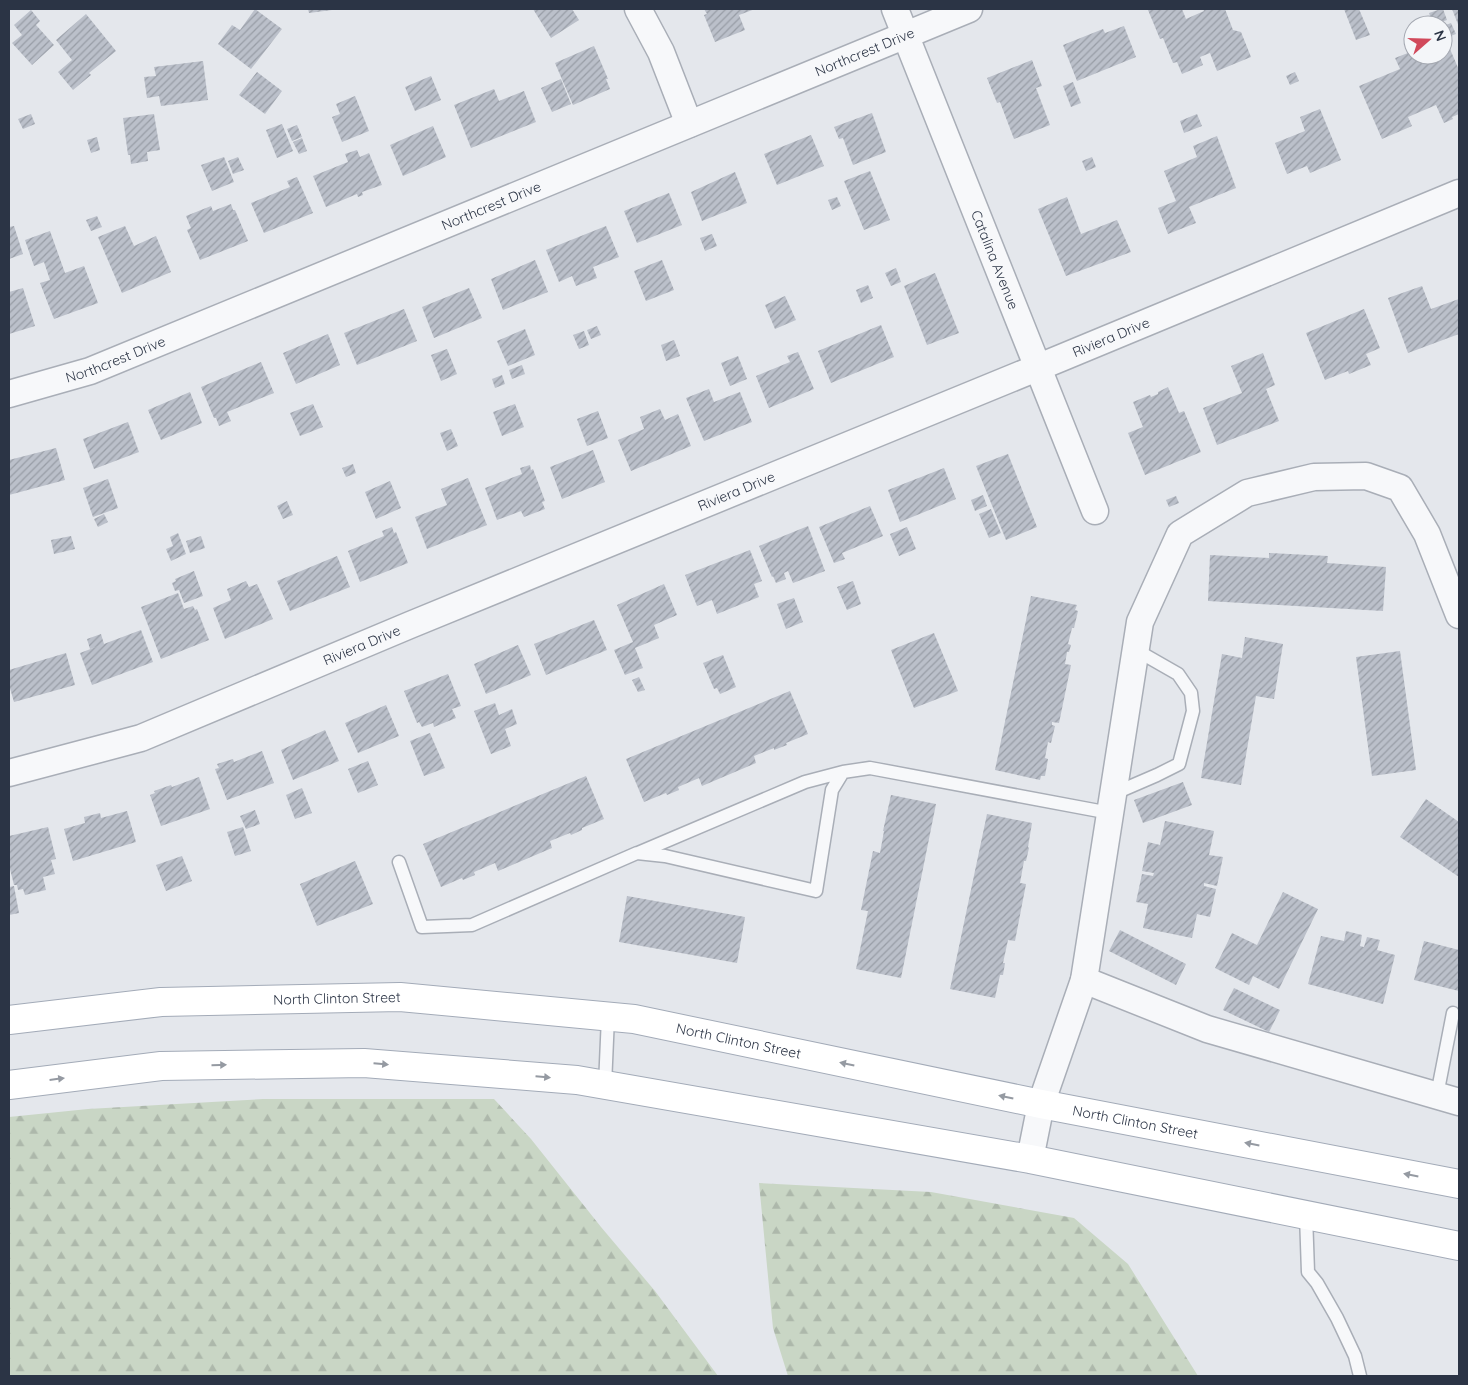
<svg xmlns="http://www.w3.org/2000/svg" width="1468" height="1385" font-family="Quicksand,sans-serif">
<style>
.forest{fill:url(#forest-firs)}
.building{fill:url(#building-hatch)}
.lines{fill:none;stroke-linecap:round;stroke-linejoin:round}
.service-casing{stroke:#a9aeb7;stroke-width:15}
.minor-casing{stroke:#a9aeb7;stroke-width:29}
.primary-casing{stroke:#a3abb8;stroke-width:30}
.service{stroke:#f7f8fa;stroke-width:12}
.minor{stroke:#f7f8fa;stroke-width:26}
.primary{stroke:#fff;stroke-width:28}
.oneway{fill:#959aa2}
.labels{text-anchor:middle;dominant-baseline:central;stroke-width:4;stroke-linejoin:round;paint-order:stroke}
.street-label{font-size:14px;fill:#2b3445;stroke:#f4f6f9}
</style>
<defs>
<pattern id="forest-firs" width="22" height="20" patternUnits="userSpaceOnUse" patternTransform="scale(1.25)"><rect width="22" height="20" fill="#c9d6c5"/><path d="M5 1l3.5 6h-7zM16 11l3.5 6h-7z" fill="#adb8ab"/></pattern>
<pattern id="building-hatch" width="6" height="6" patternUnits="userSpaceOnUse" patternTransform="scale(1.25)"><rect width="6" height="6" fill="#bbc0ca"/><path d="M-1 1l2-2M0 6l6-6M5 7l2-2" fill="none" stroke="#989da6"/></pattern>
</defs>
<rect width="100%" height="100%" fill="#e4e7ec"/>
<path class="forest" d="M263 1099H494L531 1139 601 1227 655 1291 718 1376H9V1117L88 1109Z
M759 1183 931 1192 1074 1218 1128 1264 1198 1376H788L773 1328Z"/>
<path class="building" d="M255 9 282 29 251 69 218 44 232 25 240 30Z
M308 9H332V10L309 13Z
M533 9H572L579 20 551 38Z
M704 9H755L739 15 745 30 715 42 704 15 707 14Z
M1152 9H1182L1186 19 1204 11 1203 9H1225L1233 30 1241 32 1251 57 1217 71 1210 53 1200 57 1203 65 1182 74 1177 62 1173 63 1163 38 1160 39 1148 10Z
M1344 9H1359L1370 35 1356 40Z
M1441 9H1443L1447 20 1433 25 1429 13Z
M1452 9H1459V27Z
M31 10 40 21 36 25 54 45 32 65 12 43 22 35 14 25Z
M86 14 116 51 89 73 91 75 73 90 58 72 72 60 56 40Z
M1451 23 1456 34 1443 39V26Z
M1124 26 1136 57 1077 81 1063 45 1103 29 1105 33Z
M594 46 608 79H606L610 89 573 105 555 63Z
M1450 49 1459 70V114L1452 117 1453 119 1444 123 1436 105 1408 117 1412 126 1382 139 1359 86 1400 69 1395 58 1413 51V55H1418L1421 61 1435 55H1443V52Z
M1032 60 1042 86 1036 88 1050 125 1014 139 1000 102 997 103 987 78Z
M203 61 208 100 161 106 159 96 147 98 144 77 156 76 154 67Z
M257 72 282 91 265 114 239 95Z
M1295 72 1299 81 1290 85 1286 76Z
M431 76 441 100 415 111 405 87Z
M561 79 571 104 552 112 541 88Z
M1073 82 1081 103 1071 107 1063 86Z
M494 89 499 101 524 91 536 122 471 148 454 105Z
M355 96 369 131 342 142 332 117 340 114 336 104Z
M1320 109 1341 160 1310 173 1307 166 1287 174 1275 143 1305 131 1300 117Z
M872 113 886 152 853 165 843 138 839 139 834 127Z
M31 114 35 124 23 129 18 119Z
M154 114 160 150 147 152 148 161 131 164 130 155H128L123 118Z
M1197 114 1202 126 1184 133 1180 121Z
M282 124 293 151 277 158 266 130Z
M297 125 302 137 292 141 287 129Z
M433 126 446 157 403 176 390 145Z
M811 135 824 166 777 185 764 154Z
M1217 136 1236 188 1189 207 1196 223 1168 234 1158 208 1176 201 1164 171 1197 157 1193 146Z
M97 137 100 150 91 153 87 140Z
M302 138 307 151 299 154 293 142Z
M357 150 360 157 369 153 382 185 362 192 363 195 358 197 357 194 326 207 313 176 348 162 345 154Z
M224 157 234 182 212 191 201 165Z
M238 157 244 170 233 174 228 161Z
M1092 157 1096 167 1086 171 1082 161Z
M870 171 890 220 864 230 844 181Z
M735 172 747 203 702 221 691 192Z
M297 177 313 213 264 233 251 203 290 187 287 181Z
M669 193 682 225 637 243 624 211Z
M837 197 841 206 832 210 828 200Z
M1067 197 1081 234 1117 220 1131 252 1066 276 1038 209Z
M231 204 233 210H235L248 241 200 260 187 230 191 228 186 216 211 206 213 211Z
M97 216 102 227 91 231 86 220Z
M14 226 23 254 9 259V227Z
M125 226 134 246 156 236 171 272 122 293 98 237Z
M606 226 619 257 593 267 597 278 576 286 572 276 559 282 546 250Z
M50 231 65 273 84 266 98 303 54 319 40 283 50 280 44 262 34 266 25 240Z
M712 234 717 246 705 251 700 238Z
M535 260 548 292 503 310 491 279Z
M662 260 674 290 646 301 634 271Z
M896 268 901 282 891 286 885 273Z
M935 273 959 333 927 345 904 286Z
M868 285 873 298 861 303 856 290Z
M1422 286 1431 309 1459 299V334L1408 353 1388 298Z
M23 288 35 326 9 334V292Z
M469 288 482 318 434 338 422 307Z
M785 296 796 320 775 329 765 305Z
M404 309 417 341 357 365 344 333Z
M1364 309 1380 348 1366 354 1371 365 1349 374 1348 371 1325 380 1306 333Z
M881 325 894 357 831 383 818 351Z
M597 326 601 335 591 339 587 330Z
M525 329 535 355 508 366 497 341Z
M584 331 589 345 579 349 573 335Z
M328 334 340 365 296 384 283 353Z
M674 340 680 356 666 361 661 345Z
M447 349 457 374 441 381 431 355Z
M798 352 814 389 769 408 756 376 790 362 787 356Z
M1263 353 1275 385 1266 389 1279 421 1217 445 1203 408 1242 393 1231 366Z
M738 356 747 379 730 386 721 363Z
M261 362 274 393 227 412 231 421 219 426 216 418H214L201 387Z
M522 365 525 374 512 379 509 370Z
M502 375 505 384 495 388 492 379Z
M1168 387 1179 413 1184 411 1201 452 1145 475 1128 433 1143 427 1133 402 1150 395 1151 397 1158 394V392Z
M709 389 714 402 740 392 752 422 704 441 686 398Z
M190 392 202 423 161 440 148 410Z
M313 404 323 427 300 436 290 413Z
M515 404 524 427 502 436 493 412Z
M660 409 665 420 678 414 691 446 631 471 618 440 644 429 640 417Z
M598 411 608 438 587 446 577 419Z
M128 422 139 452 94 469 83 439Z
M451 429 458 446 447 451 440 433Z
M56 448 65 480 9 495V460Z
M593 450 605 482 562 499 550 467Z
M1008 454 1037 527 1006 540 976 466Z
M353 464 356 473 346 477 342 468Z
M530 465 531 470 533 469 545 501 542 502 545 509 524 517 521 511 497 520 485 488 522 474 520 468Z
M944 468 956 499 900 522 888 490Z
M468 478 487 525 427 549 415 517 447 505 441 489Z
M108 479 118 508 93 517 83 488Z
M390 481 401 508 376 519 365 492Z
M983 495 987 506 975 511 971 500Z
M1176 496 1179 503 1169 507 1166 500Z
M287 501 293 515 283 519 277 506Z
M870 506 883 536 842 553 845 559 834 563 819 527Z
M991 509 1001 533 989 538 979 514Z
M104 514 108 522 98 527 94 519Z
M808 526 825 571 793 583 788 571 784 573 786 579 776 583 773 576 772 577 759 546Z
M392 527 394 533 396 532 408 563 360 582 348 551 384 536 382 531Z
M907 527 916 549 899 556 890 534Z
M178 533 186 554 171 561 166 549 173 546 170 537Z
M71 536 75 549 54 554 51 540Z
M201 536 205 548 190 553 186 541Z
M750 550 762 581 754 584 759 597 717 614 712 600 697 606 685 575Z
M1269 553 1328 556 1327 563 1386 567 1383 611 1208 601 1210 555 1269 558Z
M337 556 350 587 290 611 277 581Z
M194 571 203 596 184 603 179 590 175 591 172 583 176 581 175 579Z
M246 581 249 587 257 584 273 619 225 639 213 608 231 600 227 589Z
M853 581 861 604 847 610 837 587Z
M664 584 677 615 654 625 659 638 635 648 643 668 625 675 614 650 633 642 617 605Z
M178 593 184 609 193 606 195 610 197 609 209 640 161 659 141 607Z
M1031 596 1077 605 1075 610 1078 611 1074 628H1072L1068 644 1071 645 1069 652H1067L1065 664 1071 665 1059 723 1052 722V725L1055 726 1051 743 1048 742 1045 758 1048 759 1045 776H1041L1040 780 995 770Z
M794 598 803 622 786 629 777 604Z
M594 620 607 650 546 675 534 644Z
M141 630 153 662 92 685 80 653Z
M934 633 958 691 914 708 891 650Z
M101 634 104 644 90 649 87 639Z
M1245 637 1283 644 1274 699 1256 696 1241 785 1201 778 1222 654 1242 658Z
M518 645 531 675 486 694 474 664Z
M1400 651 1416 770 1372 776 1356 657Z
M66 653 75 685 14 702 9 685V670Z
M723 655 736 687 720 694 717 688 714 689 703 663Z
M448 674 461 706 452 709 456 718 434 727 433 723 422 727 419 722 417 723 404 691Z
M639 677 645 690 638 692 632 680Z
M790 691 808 734 786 743 787 745 774 750V748L754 756 756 763 702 786 699 778 678 787 679 790 667 795 666 793 644 802 626 759Z
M495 703 499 715 512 709 517 724 505 729 511 746 491 754 474 711Z
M386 705 399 736 358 753 345 723Z
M325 730 339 761 293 780 281 750Z
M430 733 445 768 424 776 410 741Z
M262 751 274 783 227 800 215 769 219 768 217 764 233 759 234 762Z
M368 761 378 785 358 793 348 769Z
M586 776 604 819 582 828V830L571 835 570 833 550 841 552 848 498 871 495 863 474 872 475 875 463 880 462 878 441 887 423 844Z
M199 777 210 809 161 826 150 795 155 793 154 791 171 785 172 787Z
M1183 782 1192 805 1143 823 1134 800Z
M302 788 312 813 295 819 286 795Z
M891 795 936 804 901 978 856 969 868 911 861 910 873 851 880 853 884 831H883Z
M1426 799 1459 822V877L1400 837Z
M255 810 260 824 246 829 240 816Z
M127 811 136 842 73 861 64 829 85 823 84 817 100 813 101 818Z
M987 814 1032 823 1028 847 1029 848 1026 861H1024L1020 883 1026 884 1015 941 1008 940 1003 963H1005L1003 975H1000L995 998 950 989Z
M1165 821 1214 831 1209 855 1223 857 1217 886 1204 883V886L1216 889 1210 917 1197 914 1192 938 1143 928 1148 904 1136 902 1142 874 1153 876 1154 873 1142 871 1148 842 1160 845Z
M48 827 56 859 51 860 55 874 43 877 46 890 25 895 23 889 18 890 17 885H14L10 869 9 870V836Z
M243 827 251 851 235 856 227 832Z
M182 856 192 881 166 891 156 865Z
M355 861 373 904 317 926 300 884Z
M14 886 19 913 9 915V887Z
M1283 892 1318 909 1279 989 1253 976 1249 985 1215 968 1232 933 1257 945Z
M627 896 745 917 737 963 619 942Z
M1120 930 1186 964 1176 985 1109 951Z
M1346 931 1362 935 1360 946 1364 947 1367 937 1380 940 1377 950 1395 955 1383 1004 1308 984 1321 936 1344 941Z
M1424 941 1459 950V991L1414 980Z
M1234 988 1280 1010 1269 1032 1223 1010Z"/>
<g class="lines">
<g class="service-casing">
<path id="service" d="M1113 794 1157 775 1179 764 1193 711 1191 693 1178 674 1136 650
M638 853 805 782 843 772
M399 862 422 927 472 925 637 853 665 856 816 891 832 790 843 772 870 768 1110 813
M605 1085 608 1017
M1437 1095 1453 1013
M1306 1215 1308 1272 1317 1283 1337 1318 1355 1356 1360 1376"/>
</g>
<g class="minor-casing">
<g id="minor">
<path d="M638 9 661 52 689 124"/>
<path id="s1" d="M895 9 1095 511"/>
<path id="s2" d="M9 394 90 371 969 9"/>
<path d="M1459 615 1427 534 1400 488 1366 476 1314 477 1247 493 1180 534 1140 622 1084 980 1207 1029 1459 1102"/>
<path id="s3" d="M9 773 141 738 410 625 1061 358 1459 193"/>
<path d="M1030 1159 1041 1104 1084 980"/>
</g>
</g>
<g class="primary-casing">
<g id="primary">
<path id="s4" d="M9 1020 161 1002 400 997 634 1019 1041 1104 1459 1184"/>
<path d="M9 1085 161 1066 364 1063 577 1080 1030 1159 1459 1246"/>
</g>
</g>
<use href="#service" class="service"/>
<use href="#minor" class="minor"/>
<use href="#primary" class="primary"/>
</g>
<defs><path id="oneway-solid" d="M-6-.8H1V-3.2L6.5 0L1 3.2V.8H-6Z" transform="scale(1.25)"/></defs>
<g class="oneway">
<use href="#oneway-solid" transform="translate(381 1064) rotate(5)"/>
<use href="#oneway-solid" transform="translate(847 1064) rotate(-168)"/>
<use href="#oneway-solid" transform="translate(219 1065) rotate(-1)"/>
<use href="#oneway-solid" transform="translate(543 1077) rotate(5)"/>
<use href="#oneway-solid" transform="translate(57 1079) rotate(-7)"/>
<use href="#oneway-solid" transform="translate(1006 1097) rotate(-168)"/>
<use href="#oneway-solid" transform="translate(1252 1144) rotate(-169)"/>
<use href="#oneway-solid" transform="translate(1411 1175) rotate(-169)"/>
</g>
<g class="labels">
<g class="street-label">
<text stroke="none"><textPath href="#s2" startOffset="922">Northcrest Drive</textPath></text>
<text stroke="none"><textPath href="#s2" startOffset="518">Northcrest Drive</textPath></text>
<text stroke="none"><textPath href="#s1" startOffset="270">Catalina Avenue</textPath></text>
<text stroke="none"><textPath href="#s3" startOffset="1186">Riviera Drive</textPath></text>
<text stroke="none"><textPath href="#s2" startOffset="112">Northcrest Drive</textPath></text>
<text stroke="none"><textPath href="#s3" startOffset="781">Riviera Drive</textPath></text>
<text stroke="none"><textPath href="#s3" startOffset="376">Riviera Drive</textPath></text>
<text stroke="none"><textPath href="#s4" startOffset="329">North Clinton Street</textPath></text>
<text stroke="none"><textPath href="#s4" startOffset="734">North Clinton Street</textPath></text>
<text stroke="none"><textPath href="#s4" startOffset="1139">North Clinton Street</textPath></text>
</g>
</g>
<rect width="1468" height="1385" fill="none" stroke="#2b3445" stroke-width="20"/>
<g transform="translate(1428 40) rotate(70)"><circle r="24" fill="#f4f6f9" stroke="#a4a8b1"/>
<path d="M0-4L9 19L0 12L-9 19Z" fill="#d1495b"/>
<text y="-8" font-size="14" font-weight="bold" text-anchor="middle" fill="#2b3445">N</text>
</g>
</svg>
